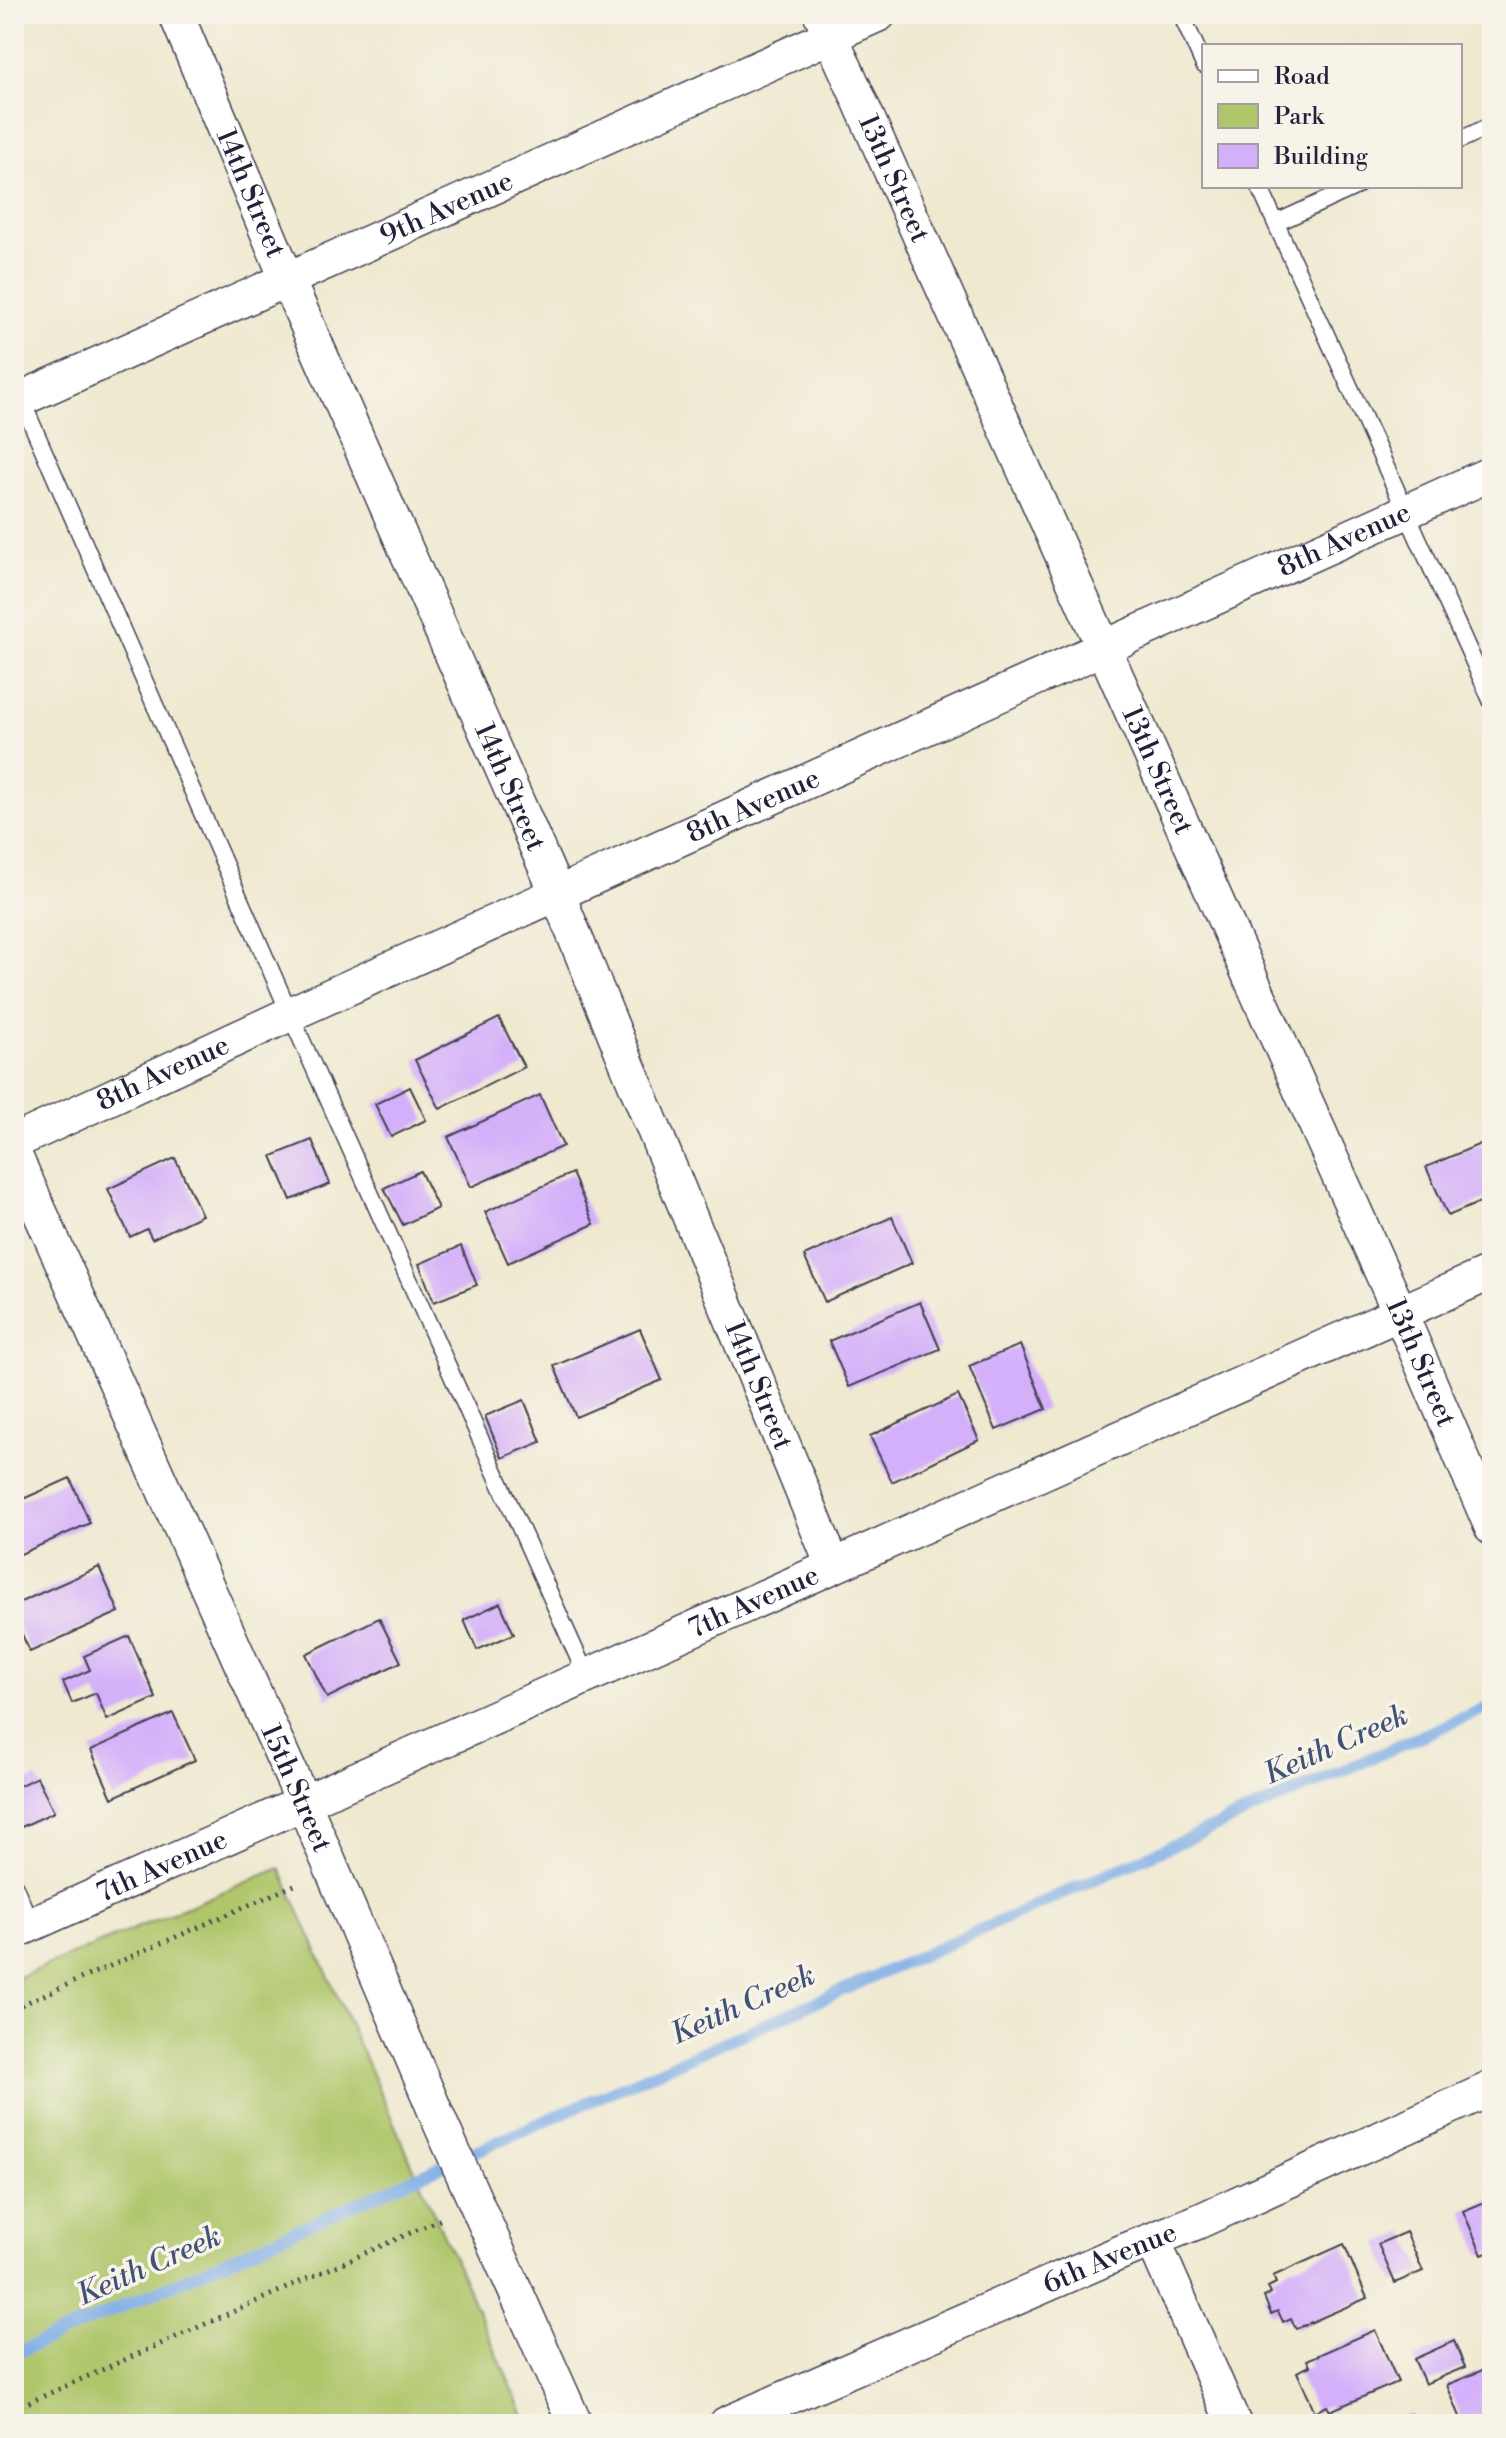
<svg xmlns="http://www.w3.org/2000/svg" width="1506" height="2438" font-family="'Libre Bodoni',serif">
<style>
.green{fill:#afc66a;stroke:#687452;stroke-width:2}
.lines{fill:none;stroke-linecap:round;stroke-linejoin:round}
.stream{stroke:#7babe6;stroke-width:12}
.building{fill:#d4affa}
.service-casing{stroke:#414051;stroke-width:19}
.minor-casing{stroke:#414051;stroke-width:37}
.path{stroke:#414051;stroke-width:5;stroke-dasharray:2 6;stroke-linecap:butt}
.service{stroke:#fff;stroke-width:16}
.minor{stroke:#fff;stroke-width:34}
.labels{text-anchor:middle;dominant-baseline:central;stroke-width:7;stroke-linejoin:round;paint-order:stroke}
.street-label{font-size:28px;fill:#22223b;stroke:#f7f3e8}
.water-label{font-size:30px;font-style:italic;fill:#415277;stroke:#f7f3e8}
</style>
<rect width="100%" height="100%" fill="#f7f3e8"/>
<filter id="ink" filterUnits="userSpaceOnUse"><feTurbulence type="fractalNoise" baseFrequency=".0125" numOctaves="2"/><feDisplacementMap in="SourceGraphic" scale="16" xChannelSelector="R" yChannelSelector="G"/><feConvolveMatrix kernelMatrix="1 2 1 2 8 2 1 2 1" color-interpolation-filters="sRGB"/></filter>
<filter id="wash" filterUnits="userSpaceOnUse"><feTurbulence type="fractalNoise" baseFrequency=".006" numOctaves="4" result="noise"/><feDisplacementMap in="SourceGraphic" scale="32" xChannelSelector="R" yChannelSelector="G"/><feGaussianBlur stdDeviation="1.8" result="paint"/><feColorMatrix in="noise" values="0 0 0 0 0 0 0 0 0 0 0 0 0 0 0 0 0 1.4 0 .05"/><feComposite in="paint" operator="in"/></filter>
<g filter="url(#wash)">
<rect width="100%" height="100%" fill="#efe9d0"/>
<path class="green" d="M280 1868 528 2424H14V1979Z"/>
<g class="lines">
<path class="stream" d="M14 2354 1492 1705"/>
</g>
<g id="blocks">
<path class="building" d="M499 1018 524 1067 440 1109 415 1060Z
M410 1087 426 1120 391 1137 375 1104Z
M540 1095 563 1146 471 1187 448 1137Z
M1492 1139V1197L1448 1216 1426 1167Z
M312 1140 330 1184 291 1200 272 1156Z
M175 1158 202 1215 152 1239 147 1229 130 1237 108 1189Z
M420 1171 438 1208 403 1225 384 1188Z
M572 1173 594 1224 508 1263 485 1212Z
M892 1217 912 1263 825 1302 804 1256Z
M461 1246 477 1285 434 1302 419 1264Z
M920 1302 940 1349 849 1387 829 1341Z
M640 1329 662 1380 576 1417 554 1366Z
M1020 1345 1046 1409 996 1430 969 1366Z
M958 1395 979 1440 892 1482 870 1436Z
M524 1400 541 1442 502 1458 485 1416Z
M70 1478 90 1523 14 1557V1503Z
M99 1567 119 1612 30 1652 14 1617V1605Z
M500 1603 514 1634 477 1650 464 1620Z
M379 1618 401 1662 327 1698 306 1654Z
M129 1636 156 1698 107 1720 96 1693 72 1703 63 1682 90 1670 84 1656Z
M173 1713 195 1760 112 1798 91 1750Z
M37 1777 54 1812 15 1830 14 1788Z
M1492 2199V2251L1482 2255 1463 2211Z
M1406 2232 1423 2271 1395 2283 1378 2244Z
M1344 2244 1367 2298 1296 2329 1291 2318 1283 2322 1278 2311 1271 2314 1264 2297 1271 2294 1268 2287 1276 2283 1273 2276Z
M1375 2330 1398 2382 1330 2411 1327 2406 1315 2412 1297 2372 1310 2366 1307 2360Z
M1454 2341 1465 2367 1425 2384 1414 2359Z
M1492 2366V2416L1474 2424H1463L1447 2385Z
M1410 2414 1414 2424H1388Z"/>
</g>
</g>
<g filter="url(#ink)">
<use href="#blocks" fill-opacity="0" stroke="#414051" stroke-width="2"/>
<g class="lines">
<g class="service-casing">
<path id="service" d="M1181 14 1204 65
M1460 140 1492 125
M1259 186 1492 702
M1276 223 1357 186
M14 383 290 1014 587 1677
M14 1885 31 1925"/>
</g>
<g class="minor-casing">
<g id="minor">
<path id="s1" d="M176 14 287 279 557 893 833 1566"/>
<path id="s2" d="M821 14 1400 1313 1492 1528"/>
<path id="s3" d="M14 402 879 14"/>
<path id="s4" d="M14 1142 290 1014 1492 473"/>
<path id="s5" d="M14 1154 304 1804 442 2127 575 2424"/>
<path id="s6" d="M14 1932 1492 1272"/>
<path d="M1153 2240 1234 2424"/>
<path id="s7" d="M726 2424 1117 2254 1197 2222 1492 2088"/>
</g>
</g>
<path class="path" d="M14 2008 299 1883
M14 2409 444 2218"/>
<use href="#service" class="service"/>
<use href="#minor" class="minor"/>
</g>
</g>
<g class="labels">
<g class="street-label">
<text stroke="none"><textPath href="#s2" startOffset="180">13th Street</textPath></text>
<text stroke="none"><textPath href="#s1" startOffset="194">14th Street</textPath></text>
<text stroke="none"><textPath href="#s3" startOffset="474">9th Avenue</textPath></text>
<text stroke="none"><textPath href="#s4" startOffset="1460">8th Avenue</textPath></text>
<text stroke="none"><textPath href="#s2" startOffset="828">13th Street</textPath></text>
<text stroke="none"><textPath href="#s1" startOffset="842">14th Street</textPath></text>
<text stroke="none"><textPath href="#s4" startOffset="812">8th Avenue</textPath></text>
<text stroke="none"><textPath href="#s4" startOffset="164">8th Avenue</textPath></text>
<text stroke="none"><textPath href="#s2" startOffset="1476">13th Street</textPath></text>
<text stroke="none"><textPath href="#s1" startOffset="1490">14th Street</textPath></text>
<text stroke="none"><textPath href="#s6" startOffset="810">7th Avenue</textPath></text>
<text stroke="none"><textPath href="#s5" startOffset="694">15th Street</textPath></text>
<text stroke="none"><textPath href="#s6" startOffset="162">7th Avenue</textPath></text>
<text stroke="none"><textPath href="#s7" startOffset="418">6th Avenue</textPath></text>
</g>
<g class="water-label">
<text transform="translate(1336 1745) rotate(-24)">Keith Creek</text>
<text transform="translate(743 2005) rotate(-24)">Keith Creek</text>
<text transform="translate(149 2266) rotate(-24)">Keith Creek</text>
</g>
</g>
<rect width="1506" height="2438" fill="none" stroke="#f7f3e8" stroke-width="48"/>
<rect x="1202" y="44" width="260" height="144" fill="#f7f3e8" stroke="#a29fa3" stroke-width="2"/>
<rect x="1218" y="70" width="40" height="12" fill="#ffffff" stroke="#a29fa3" stroke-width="2"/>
<text x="1274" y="84" font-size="24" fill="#22223b">Road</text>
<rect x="1218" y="104" width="40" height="24" fill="#afc66a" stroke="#a29fa3" stroke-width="2"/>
<text x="1274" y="124" font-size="24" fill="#22223b">Park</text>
<rect x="1218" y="144" width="40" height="24" fill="#d4affa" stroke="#a29fa3" stroke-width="2"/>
<text x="1274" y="164" font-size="24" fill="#22223b">Building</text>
</svg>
